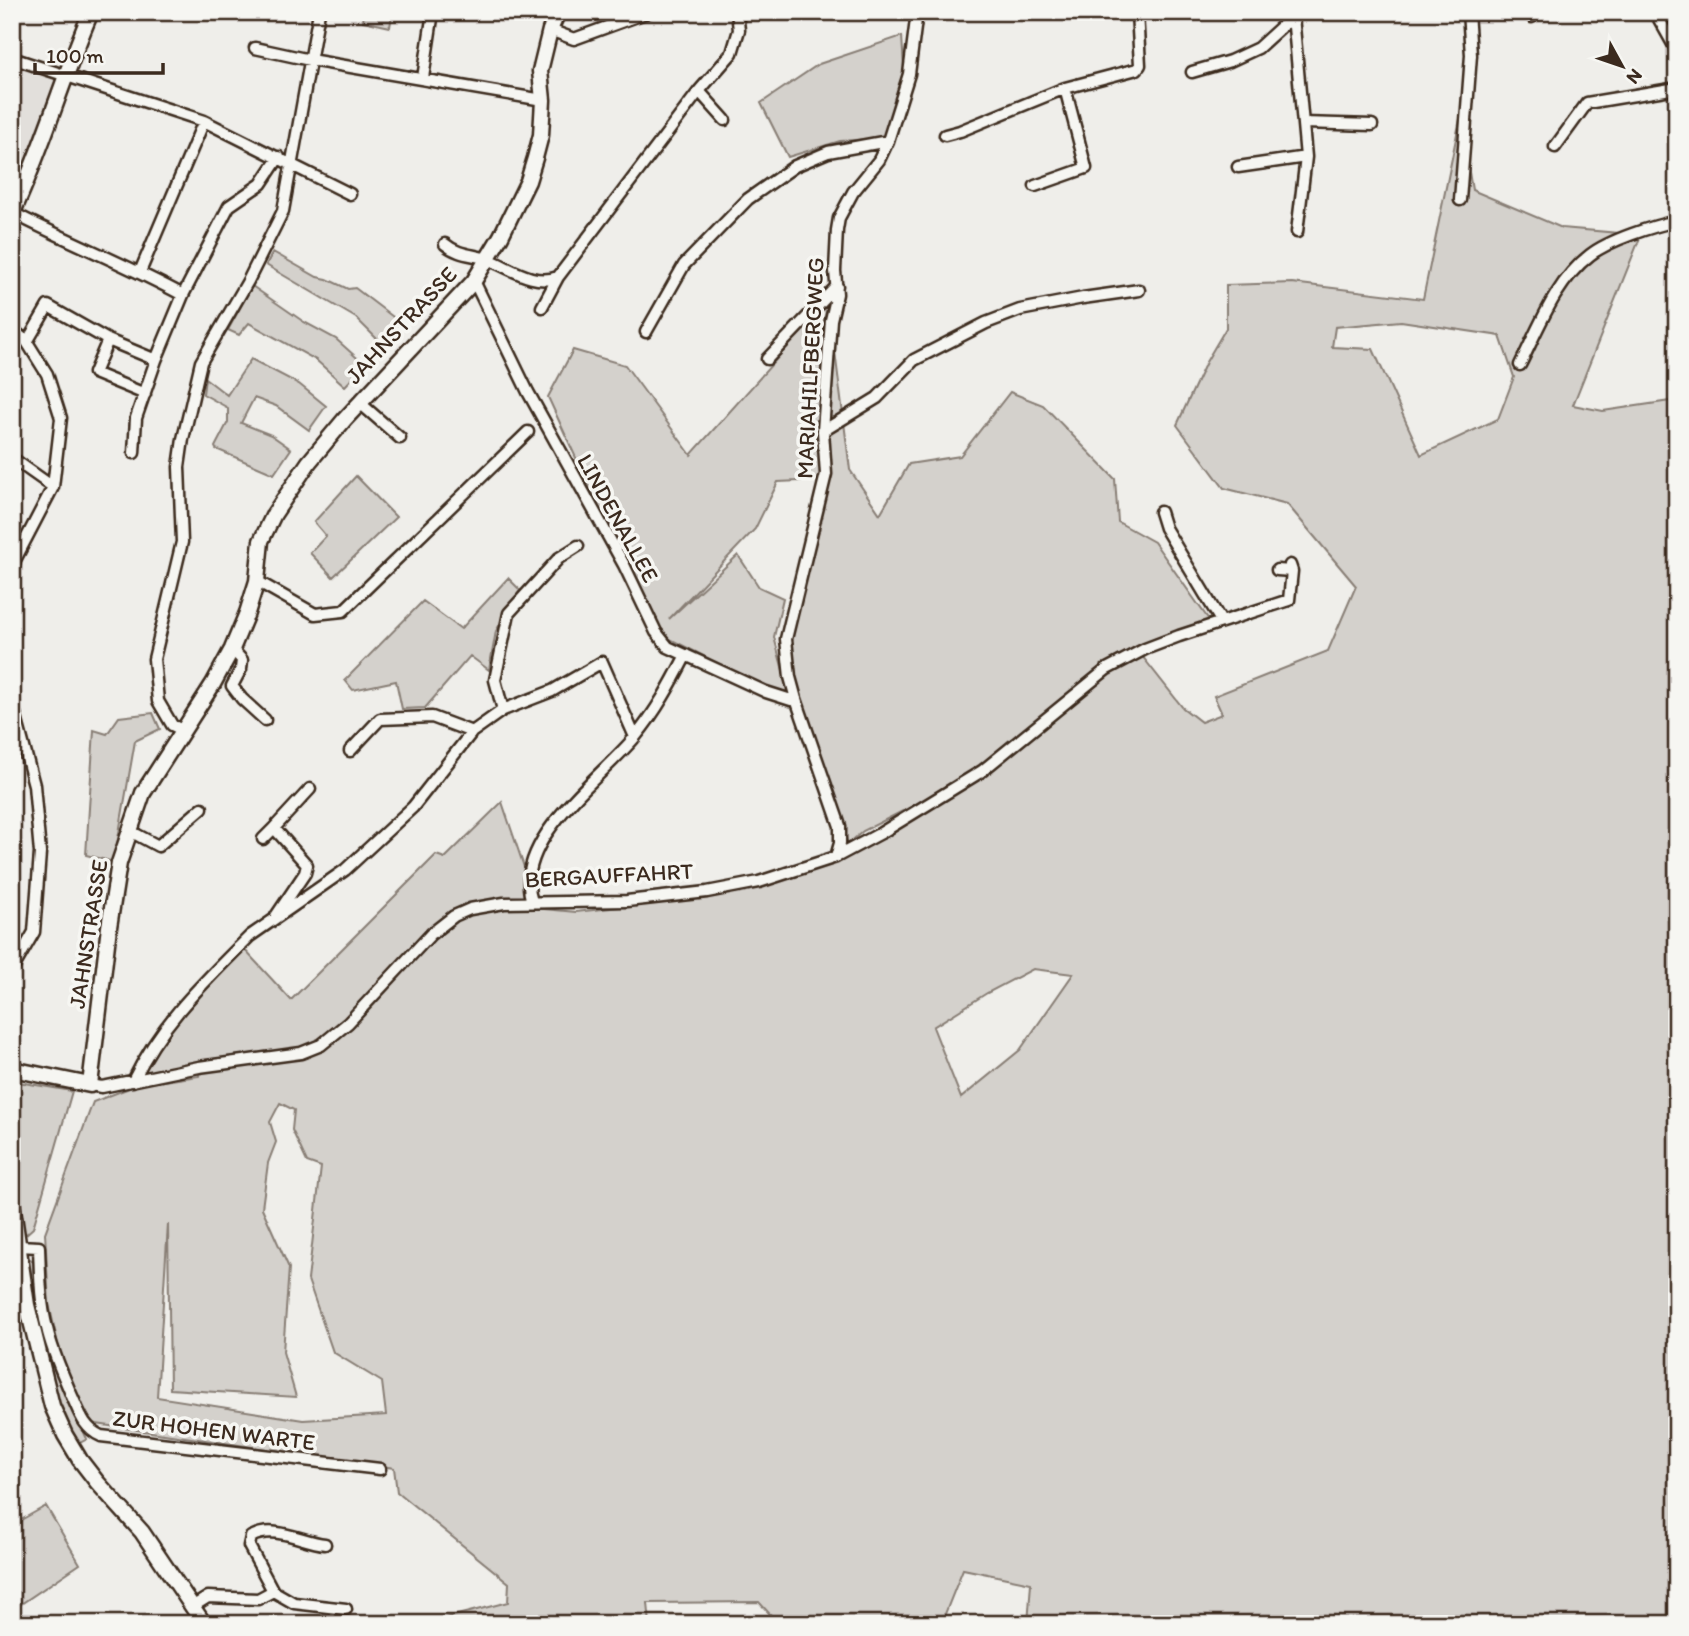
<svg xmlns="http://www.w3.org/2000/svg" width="1689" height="1636" font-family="Itim,sans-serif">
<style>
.built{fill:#e2dfdb}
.green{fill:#d4d1cc;stroke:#887e75;stroke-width:2;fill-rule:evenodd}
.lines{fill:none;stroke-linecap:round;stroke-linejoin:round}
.street-casing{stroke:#3b2a1e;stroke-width:15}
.secondary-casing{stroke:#3b2a1e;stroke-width:19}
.street{stroke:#f6f6f2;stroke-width:10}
.secondary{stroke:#f6f6f2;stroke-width:14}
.labels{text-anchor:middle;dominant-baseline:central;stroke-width:7;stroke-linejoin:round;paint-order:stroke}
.street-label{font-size:23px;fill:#3b2a1e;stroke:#f6f6f2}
</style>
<rect width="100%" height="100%" fill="#efeeea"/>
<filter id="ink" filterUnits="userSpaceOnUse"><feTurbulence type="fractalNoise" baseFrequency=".0143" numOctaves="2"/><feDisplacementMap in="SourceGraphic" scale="14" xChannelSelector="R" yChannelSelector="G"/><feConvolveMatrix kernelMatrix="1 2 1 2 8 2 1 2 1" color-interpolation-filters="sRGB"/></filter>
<g filter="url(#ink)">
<path class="built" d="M12 64 58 77 40 133 12 194Z"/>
<path class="green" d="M364 12 392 15 390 27 363 21Z
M902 36 904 69 884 138 840 141 788 157 761 103 819 64Z
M1460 119 1472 190 1562 228 1641 235 1573 405 1603 411 1677 400V1624H1028L1031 1583 963 1569 941 1624 777 1622 759 1602 648 1603 650 1624H434L438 1620 508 1602 509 1583 397 1492 394 1468 83 1422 59 1349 49 1304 45 1233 93 1102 137 1085 199 1076V1067L299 1053 244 1056 139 1075C162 1025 205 987 243 948L291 1000 436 855 445 858 502 802 524 867 527 888 534 908 576 912 664 902 754 886 841 860 968 778 863 831 848 844 783 642 821 480 778 482 755 529 669 619 738 555 759 587 783 598 774 637 791 700 656 632 548 397 573 350 625 365 691 455 831 298V320L850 470 880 514 909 464 960 456 1010 392 1043 405 1115 479 1118 522 1154 542 1209 620 1135 647 1183 708 1201 722 1222 714 1214 696 1328 651 1356 586 1287 504 1224 488 1177 425 1206 362 1226 328V285L1292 283 1423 299ZM1401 321 1500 336 1514 377 1498 419 1421 455 1373 349 1332 347 1335 327ZM1033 969 1073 974 1020 1050 961 1098 933 1027 987 993ZM280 1103 294 1110 292 1130 307 1162 321 1167 308 1280 333 1352 382 1382 386 1415 303 1420 157 1397 168 1224 170 1389 296 1397 283 1352 289 1268 262 1208 268 1163 276 1142 270 1122Z
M273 252 317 277 327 279 348 289 355 288 405 326 384 346 356 318 266 265Z
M252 286 304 322 336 339 365 365 345 386 316 360 249 323 239 335 228 330Z
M251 359 299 384 326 406 309 430 276 406 254 398 241 423 271 435 291 449 274 474 216 449 215 447 228 422V408L203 394 205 378 227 395Z
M356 476 396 517 333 577 310 553 326 536 314 522Z
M508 578 520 590 496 631 489 670 470 656 425 708 402 709 396 681 353 690 345 680 423 601 461 629Z
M153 713 160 729 135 741 114 862 86 855 94 730 107 734 119 717Z
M12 1081 72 1091 33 1228 23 1237Z
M27 1257 35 1262C35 1276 35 1292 38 1306 47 1353 67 1396 87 1439L78 1444 57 1404 32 1296Z
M46 1506 80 1564 12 1610V1525Z"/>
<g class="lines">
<g class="street-casing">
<path id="street" d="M1531 12 1532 17
M1655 12 1677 51
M1293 16 1306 157 1297 232
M550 30 574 39 648 12
M255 48 310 60 543 100
M12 58 204 121 350 194
M1192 72 1230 61 1258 48 1293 16V13
M423 78 433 12
M699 91 725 120
M1303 123 1372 125
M945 135 960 131 1065 88 1137 69 1140 65 1137 12
M1555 147 1587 103 1677 88
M1238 167 1306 157
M1035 186 1086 168 1065 88
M1460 200 1471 55 1468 12
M13 213C69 242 128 265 183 295
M445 244C459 256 474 254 490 260 512 269 534 286 558 277
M140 272 204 121
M474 281 528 392 624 565 656 632 668 647 766 692 791 700 796 699
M542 307 558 277 699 91 732 53 739 30 737 12
M12 329 27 342 47 374 61 418 53 487 15 560 12 572
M646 332 684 265 748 199 795 166 828 152 888 141
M108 340 94 373 145 394
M27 342 48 306 108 340 156 360
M767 359 837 286
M1520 365C1539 327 1556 281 1590 255 1609 240 1653 226 1677 221
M360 403 400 438
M823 431 877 398 914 360 986 323 1020 310 1083 298 1139 290
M134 453 136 418 156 360 183 295 229 206 261 184 279 157
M12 458 53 487
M1160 512 1165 528 1221 621
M1277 570 1292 571
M257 581 315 614 343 611 528 432
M232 649 242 660 241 669 232 686 242 699 265 720
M12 702 34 785 40 853 34 932 12 970
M503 710 495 680 509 613 559 558 578 546
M182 730 172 725 158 701 154 659 182 542 179 467 183 439 201 362 248 281 283 211 319 12
M350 751 380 719 432 717 472 732
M130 831 158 846 202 808
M263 839 274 828
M836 857 840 843V826L796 699 790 677 786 639 826 474 823 431 831 320 837 294 835 271 837 230 839 218 853 192 879 160 888 141 909 74 917 12
M532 902C511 841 600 779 635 737 656 712 671 684 686 655
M276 916 305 873 307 865 274 828 310 789
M133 1081C160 1025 199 987 242 944L250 936 345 870 413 807 472 732 503 710 552 691 602 662 635 737
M90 1085 102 1087 199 1067 301 1053 321 1045 348 1023 431 934 454 916 470 909 504 903 627 901 707 892 759 882 836 857 881 833 982 771 1107 669 1145 649 1179 636 1289 600 1292 571 1290 565
M18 1246 39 1247C40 1274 40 1302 47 1328 52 1351 62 1372 71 1394 79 1411 83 1428 101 1436L380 1469
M273 1591 249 1546 251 1537C275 1524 302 1542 325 1544
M192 1607 208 1597 258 1599 273 1591 294 1603 346 1609"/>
</g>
<g class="secondary-casing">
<path id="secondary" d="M12 214C43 148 62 79 91 12
M12 1069 90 1085 109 927 119 863 143 793 213 684 232 649 247 613 257 581 261 541 274 514 309 462 345 419 474 281 501 236 528 181 535 158 541 135 543 100 540 71 550 30 558 12
M12 1202 27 1305 52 1406 65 1435 80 1460 97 1482 142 1532 204 1624"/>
</g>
<use href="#street" class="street"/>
<use href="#secondary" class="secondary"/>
</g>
</g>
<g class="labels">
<g class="street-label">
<text transform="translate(401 325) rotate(-47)">JAHNSTRASSE</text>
<text transform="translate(810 368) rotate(-87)">MARIAHILFBERGWEG</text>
<text transform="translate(618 518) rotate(61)">LINDENALLEE</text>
<text transform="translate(609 875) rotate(-3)">BERGAUFFAHRT</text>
<text transform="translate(88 934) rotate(-81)">JAHNSTRASSE</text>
<text transform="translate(214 1430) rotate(7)">ZUR HOHEN WARTE</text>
</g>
</g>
<rect width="1689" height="1636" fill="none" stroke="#f6f6f2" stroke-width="42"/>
<rect x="21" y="21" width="1647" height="1594" fill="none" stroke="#3b2a1e" stroke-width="2.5" filter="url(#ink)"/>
<g transform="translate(1622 66) rotate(130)" stroke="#f6f6f2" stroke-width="5" paint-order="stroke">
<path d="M0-5L12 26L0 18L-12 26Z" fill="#3b2a1e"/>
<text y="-10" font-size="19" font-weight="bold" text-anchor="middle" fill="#3b2a1e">N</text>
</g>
<path d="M35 63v10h128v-10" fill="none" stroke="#3b2a1e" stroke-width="3.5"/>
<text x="46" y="63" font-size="21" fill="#3b2a1e" stroke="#f6f6f2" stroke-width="5" paint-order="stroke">100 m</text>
</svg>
